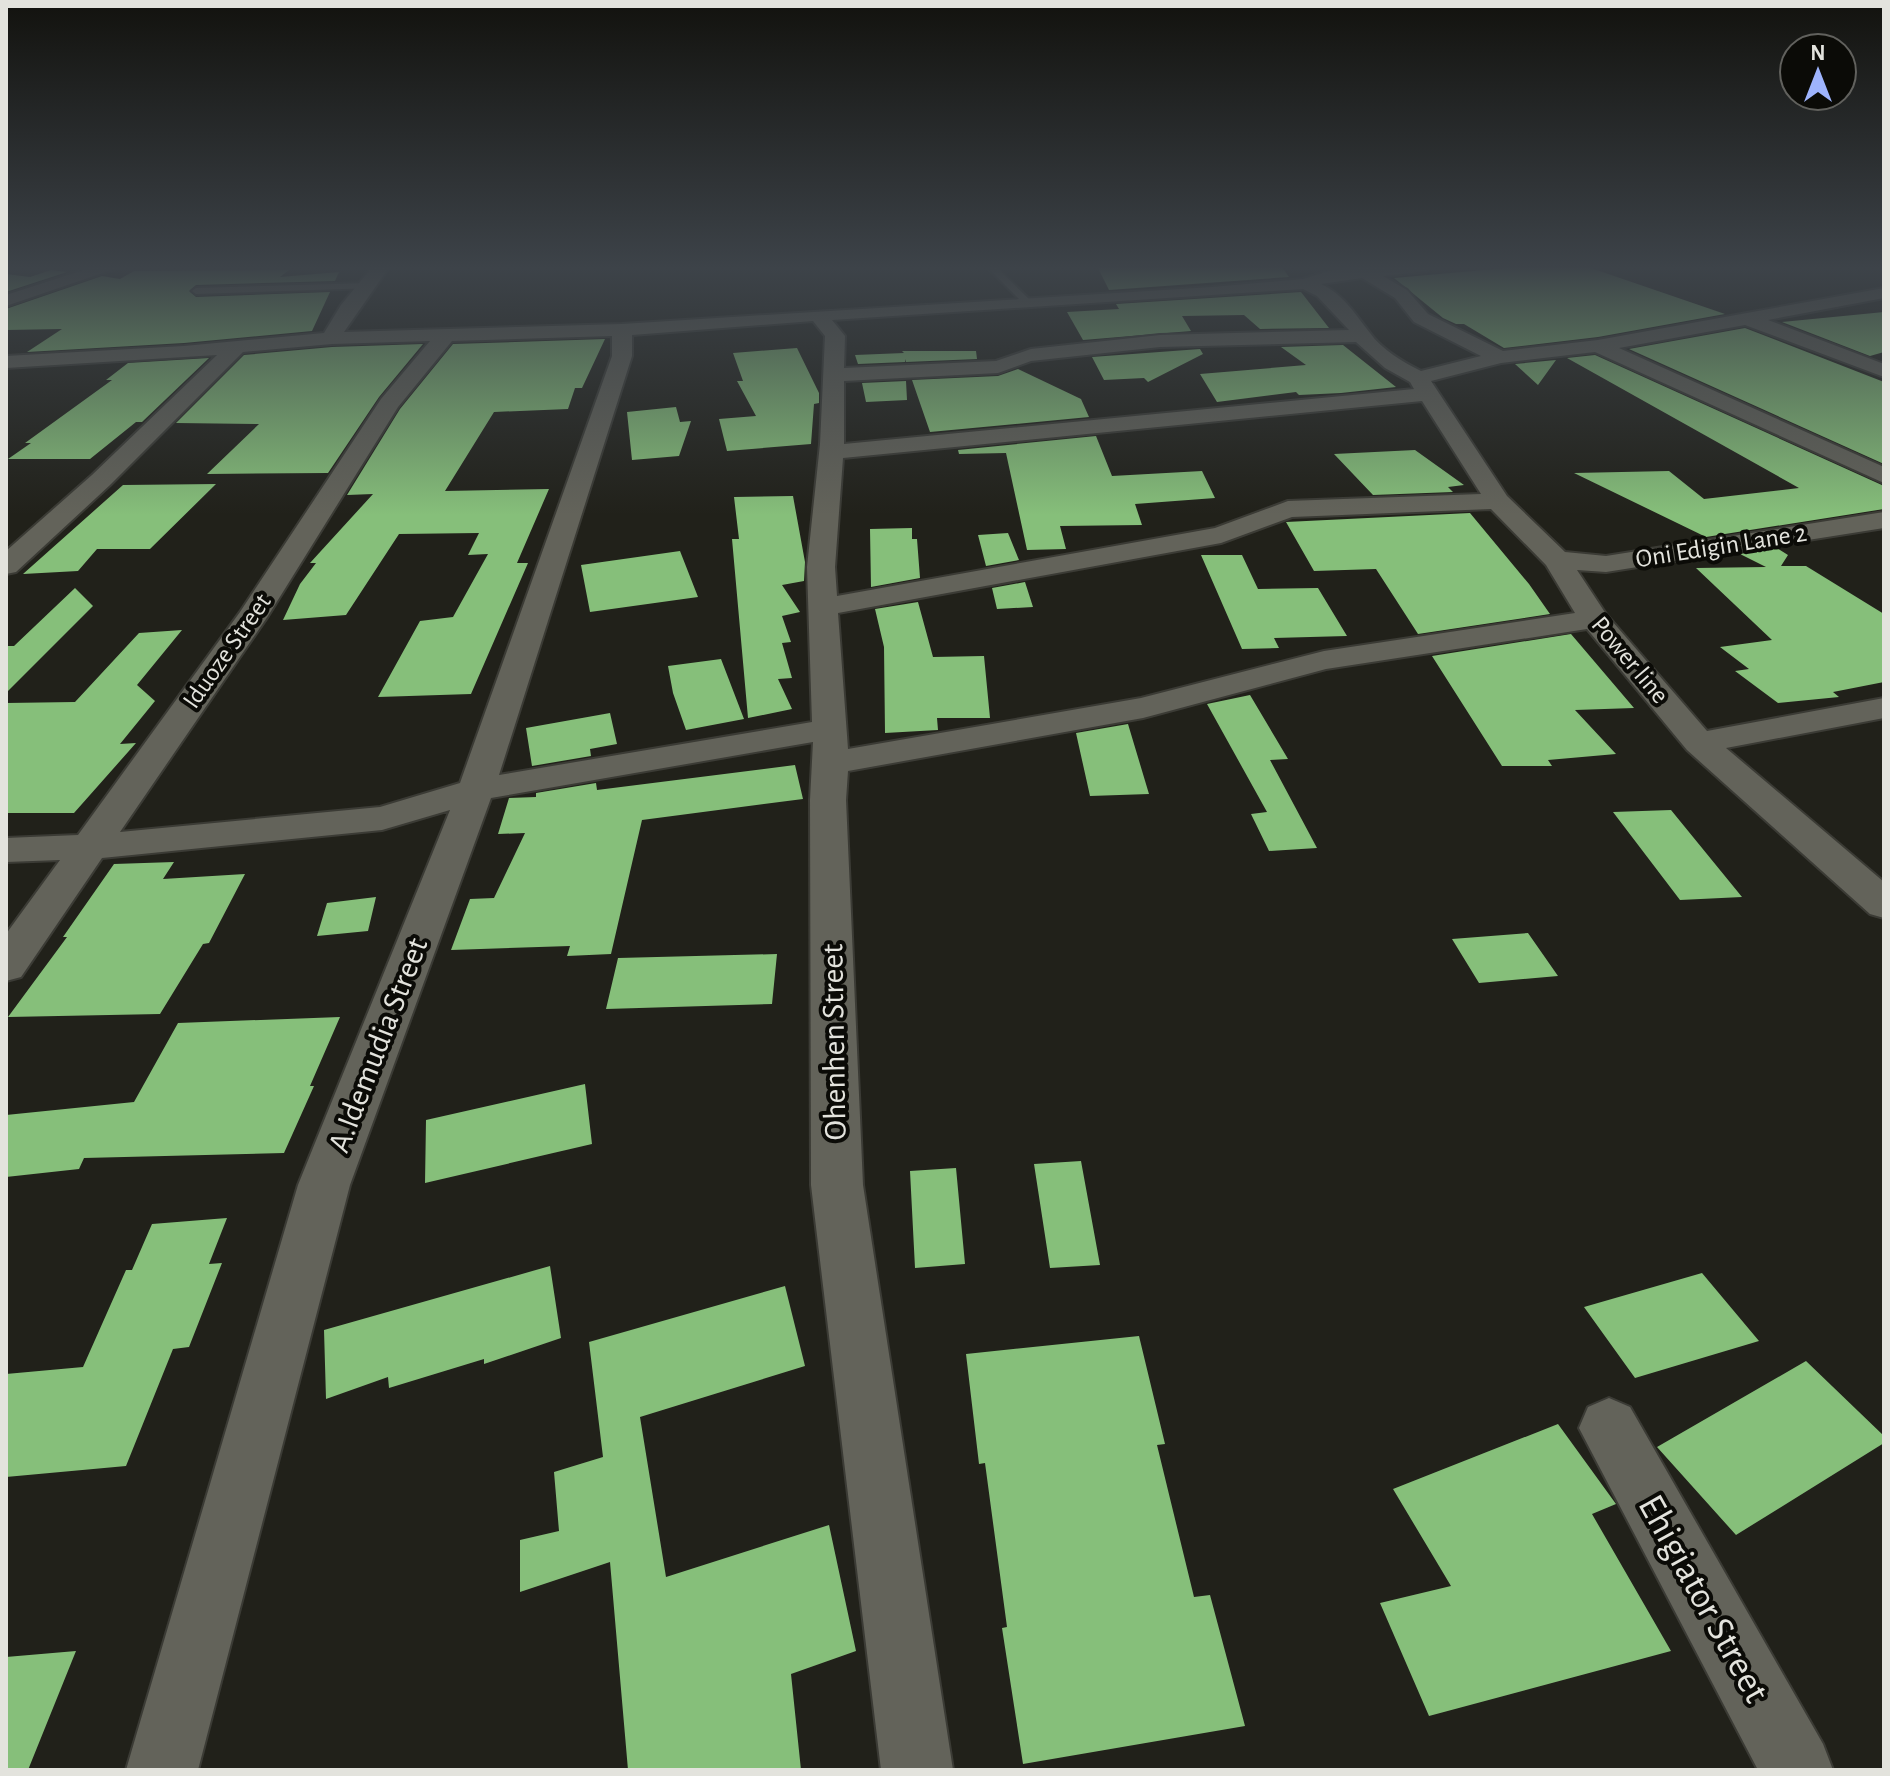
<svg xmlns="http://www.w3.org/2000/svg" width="1890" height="1776" font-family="'Alegreya Sans',sans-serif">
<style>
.building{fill:#86bf7a}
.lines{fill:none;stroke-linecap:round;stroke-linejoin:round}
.service-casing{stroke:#3b3b35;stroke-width:4}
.minor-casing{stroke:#3b3b35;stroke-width:4}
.service{fill:#63635a;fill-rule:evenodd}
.minor{fill:#63635a;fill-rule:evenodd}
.labels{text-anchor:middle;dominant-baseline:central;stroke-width:8;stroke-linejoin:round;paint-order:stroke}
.far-street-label{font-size:26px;fill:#e3e3dd;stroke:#0b0b07}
.street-label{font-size:32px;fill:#e3e3dd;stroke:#0b0b07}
.near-street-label{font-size:38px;fill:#e3e3dd;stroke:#0b0b07}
</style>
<rect width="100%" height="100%" fill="#21211a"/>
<path class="building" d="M1097 266H1281L1289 277 1109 290Z
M1530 266H1585L1725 314 1598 337 1504 348 1464 324H1456L1443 318 1394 278Z
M51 270 67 272 6 292V274L30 277Z
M289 270 280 277 339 272 335 281 196 285 189 291 196 297 330 292 312 331 184 343 27 352 62 329 6 330V309L102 276 120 279 134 271Z
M1301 292 1329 328 1260 329 1244 315 1182 316 1191 331 1083 340 1067 312 1119 309 1116 304Z
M1884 312V352L1870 356 1782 322Z
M1745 328 1884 382V464L1629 349Z
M605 339 582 388H575L568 409 494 412 445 491 549 489 517 563H528L471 694 378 697 420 621 453 617 488 554 468 555 479 533 399 534 346 615 283 620 300 584 316 563H310L373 494 347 495 400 409 453 344Z
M423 344 379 397 328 473 207 474 259 424 176 423 244 355 332 347Z
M1343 345 1396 387 1341 393 1299 395 1296 392 1217 402 1200 374 1306 365 1281 347Z
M797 348 819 393V403L814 404 811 444 727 451 719 419 756 416 737 381H743L733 353Z
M1200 349 1203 354 1148 382 1144 378 1104 380 1092 357Z
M902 351H976L977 359 906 362 905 359V362L858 364 855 355 904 353Z
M1595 355 1884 486V509L1706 537 1574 473 1669 471 1704 499 1799 488 1567 358Z
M209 358 142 422H136L90 459H8L31 443H25L112 380H106L128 363Z
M1556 360 1538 385 1515 364Z
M1018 369 1081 399 1089 417 930 432 912 380 998 376Z
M906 381 907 400 866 402 862 383Z
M676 407 680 422 691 421 679 456 632 460 627 412Z
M1096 436 1112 476 1202 471 1215 498 1135 504 1142 525 1060 526 1066 549 1027 550 1006 453 959 454 958 450Z
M1415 450 1464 485 1448 487 1453 492 1373 495 1334 454Z
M216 484 150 549H97L78 571 23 574 123 485Z
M793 496 805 562 804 581 782 585 800 612 782 616 791 642 782 643 792 678 778 679 792 709 748 718 732 539H739L734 497Z
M1470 513 1529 584 1550 614 1418 634 1376 569 1314 571 1286 522Z
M912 528V539H917L920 578 871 587 870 529Z
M1008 533 1019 560 986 566 978 535Z
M1777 548 1788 555 1781 566H1806L1884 614V682L1833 692 1839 697 1778 703 1735 671 1749 669 1720 647 1772 640 1696 568 1766 567 1740 554Z
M680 551 698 597 590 612 581 565Z
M1201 555H1242L1258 589 1318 588 1347 636 1274 638 1279 648 1242 649Z
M1025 582 1033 607 997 609 992 588Z
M75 588 93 606 6 693V646H14Z
M918 602 933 657 984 656 990 718H937L938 730 885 733 884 647 875 609Z
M182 630 137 685 155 701 120 744 136 743 74 813H6V703L75 702 139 633Z
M1571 634 1634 708 1575 710 1616 754 1548 760 1552 766H1502L1432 656Z
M721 659 744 719 686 730 673 693 668 666Z
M1250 695 1288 759 1270 760 1317 848 1269 851 1251 814 1267 812 1207 704Z
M610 713 617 744 590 749 591 756 532 766 526 728Z
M1128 724 1149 794 1090 796 1076 733Z
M795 765 803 799 642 820 611 954 567 956 570 946 451 950 470 899 494 898 525 833 498 834 509 798 536 797V793L596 783 597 790Z
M1671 810 1742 897 1680 900 1613 812Z
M174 862 163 879 245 874 209 943 203 944 160 1014 8 1017 67 937H63L114 864Z
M376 897 368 931 317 936 327 903Z
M1528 933 1558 976 1479 983 1452 939Z
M777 954 772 1004 606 1009 618 958Z
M340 1017 310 1086H314L284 1153 84 1158 79 1169 6 1177V1115L134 1102 178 1023Z
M585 1084 592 1144 425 1183 426 1120Z
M1081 1161 1100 1265 1050 1268 1034 1164Z
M956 1168 965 1264 915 1268 910 1171Z
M227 1218 209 1264 222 1263 189 1347 173 1349 126 1466 6 1477V1374L83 1367 126 1270H132L152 1224Z
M550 1266 561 1338 484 1364V1359L389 1388 388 1377 326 1399 324 1330Z
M1702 1273 1759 1341 1635 1378 1584 1307Z
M785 1286 805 1366 640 1417 666 1577 829 1525 856 1651 791 1674 801 1770H628L610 1562 520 1592V1540L559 1531 554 1472 603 1457 589 1342Z
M1139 1336 1165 1444 1157 1445 1194 1597 1210 1595 1245 1726 1023 1764 1002 1628 1007 1627 985 1463 979 1464 966 1354Z
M1806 1361 1884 1436V1443L1736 1535 1657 1447Z
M1558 1424 1616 1504 1592 1514 1671 1651 1429 1716 1380 1603 1451 1586 1393 1489Z
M76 1651 28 1770H6V1657Z"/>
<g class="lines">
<g class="service-casing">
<path id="service" d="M986 266H995L1030 300V304H1024Z
M370 283 373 288 196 294 192 291 196 288Z"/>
</g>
<g class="minor-casing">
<path id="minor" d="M96 266H123L6 306V295Z
M373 266H390L344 332 622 324 1212 287 1303 279 1329 271 1365 267 1434 266 1426 271 1383 276 1407 290 1428 314 1503 351 1598 340 1884 288V298L1768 320 1884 364V377L1745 325 1619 348 1884 467V483L1595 352 1501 363 1431 381 1507 496 1565 552 1606 556 1884 512V528L1606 572 1577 570 1606 614 1707 731 1884 698V718L1726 748 1884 882V918L1870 914 1687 750 1587 629 1326 669 1143 718 848 771 846 800 863 1185 953 1770H881L811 1185 810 800 813 742 491 798 350 1185 198 1770H126L298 1185 450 810 382 830 102 858 21 977 6 981V934L60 860 6 862V838L78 835 240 612 381 399 430 341 332 344 243 352 110 485 16 572 6 574V551L92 475 217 355 6 368V356L184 346 324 333 341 305ZM1362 278 1395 298 1414 322 1481 356 1421 371C1403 362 1382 350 1370 333 1356 315 1343 294 1321 284ZM1303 289 1317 296 1349 330 1160 335 1031 349 996 361 844 368 845 336 832 320ZM813 321 825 336 820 444 807 567 812 722 499 775 632 356V335ZM612 336V356L460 783 380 807 120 832 268 616 398 407 452 341ZM1356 342 1385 368 1410 382 1414 389 844 444V381L998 373 1031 361 1160 347ZM1422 401 1481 494 1288 501 1215 528 837 596 835 567 843 458ZM1491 509 1546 565 1575 613 1324 651 1141 698 848 749 838 613 1221 543 1292 517Z
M1609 1398 1630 1407 1823 1744 1833 1770H1758L1579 1428 1588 1407Z"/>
</g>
<use href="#service" class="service"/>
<use href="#minor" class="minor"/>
</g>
<linearGradient id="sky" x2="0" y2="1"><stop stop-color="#12120e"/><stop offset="0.52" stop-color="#3d4349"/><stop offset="1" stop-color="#3d4349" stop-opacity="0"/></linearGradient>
<rect width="1890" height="515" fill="url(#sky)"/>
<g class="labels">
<g class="far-street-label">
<text transform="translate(1721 546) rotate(-9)">Oni Edigin Lane 2</text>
<text transform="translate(227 651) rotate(-55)">Iduoze Street</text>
<text transform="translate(1630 660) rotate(50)">Power line</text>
</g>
<g class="street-label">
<text transform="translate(834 1042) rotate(-91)">Ohenhen Street</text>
<text transform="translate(378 1045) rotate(-69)">A.Idemudia Street</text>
</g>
<g class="near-street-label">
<text transform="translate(1703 1599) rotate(61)">Ehigiator Street</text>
</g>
</g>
<rect width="1890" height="1776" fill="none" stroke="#e3e3dd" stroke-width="16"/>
<g transform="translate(1818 72)"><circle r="38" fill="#0b0b07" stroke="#61615d" stroke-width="2"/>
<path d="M0-6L14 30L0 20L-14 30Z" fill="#9eb4fd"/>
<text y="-12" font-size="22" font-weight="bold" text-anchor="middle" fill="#e3e3dd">N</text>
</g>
</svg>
